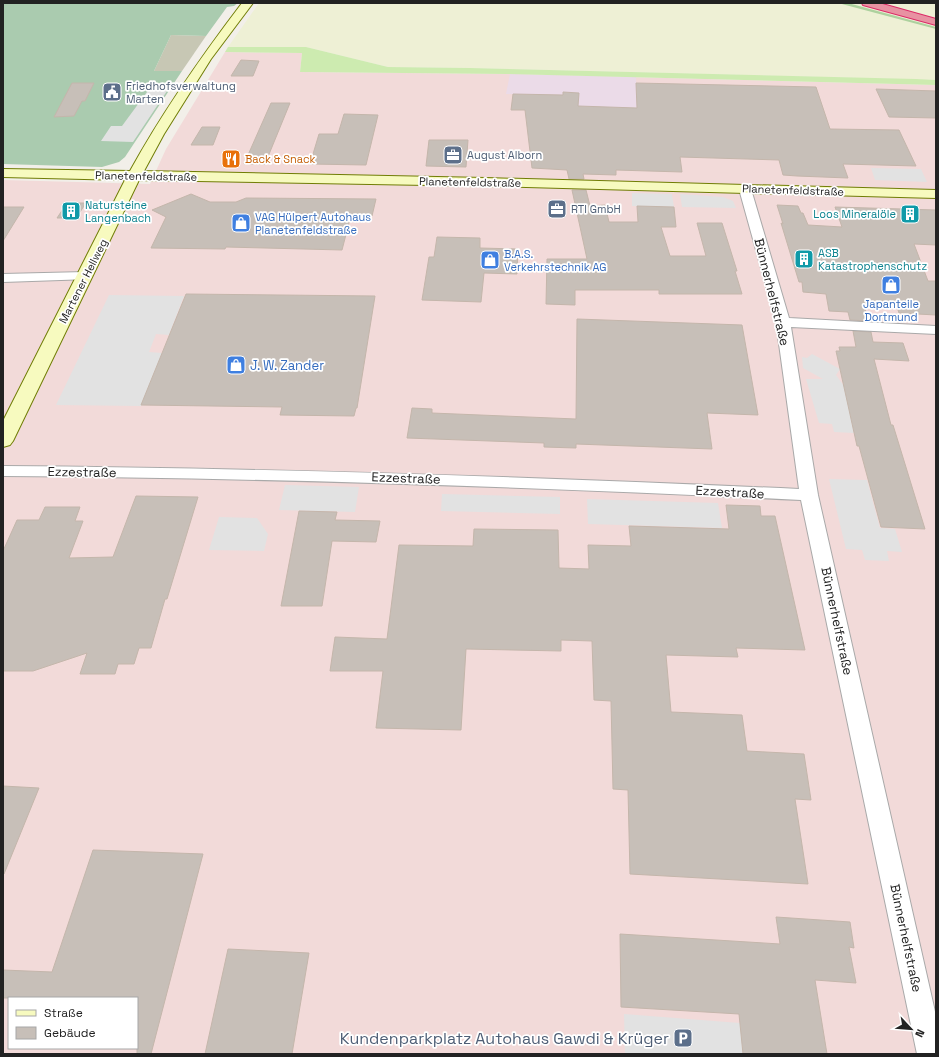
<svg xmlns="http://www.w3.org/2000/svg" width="939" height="1057" font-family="'Space Grotesk',sans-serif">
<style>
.commercial{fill:#f2dad9;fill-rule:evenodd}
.industrial{fill:#ebdbe8}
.construction{fill:#c7c7b4}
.farmland{fill:#eef0d5}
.grass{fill:#cdebb0}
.forest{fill:#add19e}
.cemetery{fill:#aacbaf}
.parking{fill:#e2e2e2}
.building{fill:#c7bfb8;stroke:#c4b6ab}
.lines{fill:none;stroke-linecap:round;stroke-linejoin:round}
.street-casing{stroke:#a9a9a9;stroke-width:2}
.secondary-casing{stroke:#707d05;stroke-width:2}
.highway-casing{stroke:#dc2a67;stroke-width:2}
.street{fill:#fff;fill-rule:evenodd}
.secondary{fill:#f7fabf;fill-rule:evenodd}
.highway{fill:#e892a2;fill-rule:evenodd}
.labels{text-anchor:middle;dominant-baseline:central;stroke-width:3.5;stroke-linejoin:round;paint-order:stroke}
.far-service-label{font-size:11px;fill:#4e5e75;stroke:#fff;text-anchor:start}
.far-food-label{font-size:11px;fill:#c56008;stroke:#fff;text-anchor:start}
.far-street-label{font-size:11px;fill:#222;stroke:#fff}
.far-culture-label{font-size:11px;fill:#0d838f;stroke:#fff;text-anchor:start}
.far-shop-label{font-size:11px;fill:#366cbe;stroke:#fff;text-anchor:start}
.street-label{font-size:13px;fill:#222;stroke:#fff}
.shop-label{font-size:13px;fill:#366cbe;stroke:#fff;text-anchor:start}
.near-service-label{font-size:16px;fill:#4e5e75;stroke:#fff;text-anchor:end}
</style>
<rect width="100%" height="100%" fill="#f2efe9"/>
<path class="commercial" d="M225 52 302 53 300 72 506 74 936 85V1054H3V180L150 184 166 149ZM9 998H137V1048H9Z"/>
<path class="industrial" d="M510 74 636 77 637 108 563 106 562 95 506 94Z"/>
<path class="construction" d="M171 35 206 36 182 71H154Z"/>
<path class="farmland" d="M259 3H936V80L469 68 388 67 306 47H228Z"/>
<path class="grass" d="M228 47H306L388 67 470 68 916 79 936 80V85L506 74 300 72 302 53 225 52Z"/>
<path class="forest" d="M838 3H848L936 27V29Z"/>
<path class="cemetery" d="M3 3H238L234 6 227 7 206 36 171 35 154 71H182L125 157 119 162 102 167 3 164Z"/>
<path class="parking" d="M171 85 133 142 101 141 111 126H122L147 92 159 87Z
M871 168 921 169 927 182 875 180Z
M632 193 672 194 674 207 632 206Z
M680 194 723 197 733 201 736 208 682 207Z
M109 295 184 296 169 335 156 334 149 352 162 353 141 406 56 405Z
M812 354 840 369 836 375 844 386 854 433 834 432 832 424 819 423 806 379H823L803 368 802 357 807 358Z
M829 479 867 480 880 528 895 529 902 552 887 551 889 561 865 560 862 550 846 549Z
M285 485 359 487 355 512 279 510Z
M442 494 560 497V514L441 511Z
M587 499 718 503 722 528 588 524Z
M219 517 257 518 268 534 264 551 209 550Z
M624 1014 740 1023 743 1054H625Z"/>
<path class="building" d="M241 60 259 61 253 76H231Z
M72 83H94L85 101H82L74 116 54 117Z
M636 83 816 87 830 129 899 130 916 166 843 164 848 178 797 176 783 175 779 160 680 157 682 172 616 170V175L583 174 584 179H569L567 170 532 168 525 110H511L513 94 563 95V92L579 93 578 106 637 108Z
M876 89 936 91V118L889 117Z
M271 103H290L265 164H244Z
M344 114 378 115 366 165 310 164 319 134H338Z
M202 127H220L213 145H191Z
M429 140H468L466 167 426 166Z
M572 190H586L590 206 605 205 609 222H638L637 206 674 207 676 227H661L670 256H706L697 223H722L737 271H735L742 294H659V290H575V305L546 304 547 259H587Z
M191 194 210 202H236L246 198 376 199 372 216 351 215 342 250 226 247 225 249 151 248 166 217 152 210Z
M67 203H86L76 218H57Z
M777 205 798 206 801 213H803L808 225 842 227 835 207 936 210V245L914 244 928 281H936V315L899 313 897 307 864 305 868 321 850 320 848 312 829 311 826 294 803 292 802 282H799L781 223 783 224Z
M3 207H24L3 241Z
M437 237 480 238V248L518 249 517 274 484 273 481 302 422 300 429 257H434Z
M186 294 375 296 357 408H356L354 416 280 415 282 407 141 405Z
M577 319 742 325 758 415 707 413 712 449 576 444V448L544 447V443L407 438 412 408 432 409V413L576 419Z
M853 331 871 332 873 342 903 343 909 361 874 359 891 425H893L925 529 881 527 859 446H857L836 351H840L839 347H856Z
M136 496 198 497 167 599H165L151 648H139L134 664H118L115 674H80L87 653 33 671H3V551L17 520H39L45 507H80L75 521H83L69 558 113 557Z
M726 505 760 506 761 516H775L805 650 736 648 738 657 666 655 671 712 742 715 747 751 804 754 811 800 795 799 808 884 630 874 628 790 613 789 611 701 594 700 592 641 561 640V651L466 649 461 730 376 728 383 671H330L335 637 387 639 399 545 473 546 474 529 558 530 559 568 589 569 588 545 631 546 629 526 729 529Z
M299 511 337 512 335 520 380 521 376 542 332 541 322 606H281Z
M3 786 39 788 4 874H3Z
M93 850 203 854 151 1054H137V998H3V970L52 972Z
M776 917 850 922 854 948 849 947 856 983 815 980 827 1054H743L739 1014 621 1007 620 934 780 944Z
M228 949 309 953 292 1054H205Z"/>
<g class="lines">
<g class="street-casing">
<path id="street" d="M745 185 749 186 751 189 789 318 936 326V334L791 327 818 495 936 1016V1054H917L801 500C535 487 269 478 3 476V466C269 468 534 477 799 489L776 322 739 189 741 186Z
M85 272 90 273 92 276 90 279 3 282V274Z"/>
</g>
<g class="secondary-casing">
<path id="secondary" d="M242 3H253L211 59 164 134 144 171 486 178 936 190V198L486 186 139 180 13 441 10 445 3 447V421L125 180 3 177V169L130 171C163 111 201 57 242 3Z"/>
</g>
<g class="highway-casing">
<path id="highway" d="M862 3H879L936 19V25L863 5Z"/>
</g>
<use href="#street" class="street"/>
<use href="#secondary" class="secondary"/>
<use href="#highway" class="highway"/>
</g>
<defs>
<g id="civic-square" transform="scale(1)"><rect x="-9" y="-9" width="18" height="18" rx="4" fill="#5c6f8a" stroke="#fff"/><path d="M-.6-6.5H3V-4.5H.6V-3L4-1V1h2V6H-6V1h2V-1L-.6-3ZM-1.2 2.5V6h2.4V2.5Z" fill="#fff"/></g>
<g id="office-square" transform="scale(1)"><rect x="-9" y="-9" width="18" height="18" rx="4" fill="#5c6f8a" stroke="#fff"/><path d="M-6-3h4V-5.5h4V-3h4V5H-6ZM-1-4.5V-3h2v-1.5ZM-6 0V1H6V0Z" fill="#fff"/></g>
<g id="restaurant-square" transform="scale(1)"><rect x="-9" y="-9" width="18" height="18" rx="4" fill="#e8710a" stroke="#fff"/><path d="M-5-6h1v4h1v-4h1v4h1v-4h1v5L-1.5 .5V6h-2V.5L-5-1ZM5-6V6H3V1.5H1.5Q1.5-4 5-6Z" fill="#fff"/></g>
<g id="building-square" transform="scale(1)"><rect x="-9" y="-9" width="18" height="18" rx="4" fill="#0f9aa8" stroke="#fff"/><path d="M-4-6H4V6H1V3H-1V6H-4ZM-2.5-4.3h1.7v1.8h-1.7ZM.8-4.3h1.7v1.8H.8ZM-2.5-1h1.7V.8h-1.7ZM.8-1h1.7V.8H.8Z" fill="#fff"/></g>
<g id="shop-square" transform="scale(1)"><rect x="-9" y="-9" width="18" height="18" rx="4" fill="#3f7fe0" stroke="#fff"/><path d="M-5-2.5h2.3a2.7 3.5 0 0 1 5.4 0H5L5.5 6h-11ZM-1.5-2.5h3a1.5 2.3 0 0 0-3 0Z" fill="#fff"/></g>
<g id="parking-square" transform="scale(1)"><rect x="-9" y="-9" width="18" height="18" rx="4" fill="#5c6f8a" stroke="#fff"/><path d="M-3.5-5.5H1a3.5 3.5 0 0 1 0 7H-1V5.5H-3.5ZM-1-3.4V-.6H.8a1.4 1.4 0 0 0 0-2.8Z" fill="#fff"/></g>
</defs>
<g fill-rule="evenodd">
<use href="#civic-square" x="112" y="92"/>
<use href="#office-square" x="453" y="155"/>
<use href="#restaurant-square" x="231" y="159"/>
<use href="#office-square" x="557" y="209"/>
<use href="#building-square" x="71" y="211"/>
<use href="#building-square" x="910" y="214"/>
<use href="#shop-square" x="241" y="223"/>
<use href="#building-square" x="804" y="259"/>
<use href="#shop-square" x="490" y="260"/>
<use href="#shop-square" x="891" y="285"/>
<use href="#shop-square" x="236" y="365"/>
<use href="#parking-square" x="683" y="1038"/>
</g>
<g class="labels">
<g class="far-service-label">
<text x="126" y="86">Friedhofsverwaltung<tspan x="126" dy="13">Marten</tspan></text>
<text x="467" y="155">August Alborn</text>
<text x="571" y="209">RTI GmbH</text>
</g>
<g class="far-food-label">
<text x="245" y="159">Back &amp; Snack</text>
</g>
<g class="far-street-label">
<text transform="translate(146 176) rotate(1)">Planetenfeldstraße</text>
<text transform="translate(470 182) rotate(1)">Planetenfeldstraße</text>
<text transform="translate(793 190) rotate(2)">Planetenfeldstraße</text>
<text transform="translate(83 281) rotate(-63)">Martener Hellweg</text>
</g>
<g class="far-culture-label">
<text x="85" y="205">Natursteine<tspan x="85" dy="13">Langenbach</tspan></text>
<text x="896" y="214" text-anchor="end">Loos Mineralöle</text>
<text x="818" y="253">ASB<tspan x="818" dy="13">Katastrophenschutz</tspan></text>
</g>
<g class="far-shop-label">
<text x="255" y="217">VAG Hülpert Autohaus<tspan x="255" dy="13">Planetenfeldstraße</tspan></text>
<text x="504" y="254">B.A.S.<tspan x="504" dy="13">Verkehrstechnik AG</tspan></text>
<text x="891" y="304" text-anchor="middle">Japanteile<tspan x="891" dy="13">Dortmund</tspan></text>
</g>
<g class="street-label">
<text transform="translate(772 292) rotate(76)">Bünnerhelfstraße</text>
<text transform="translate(82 472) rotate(1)">Ezzestraße</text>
<text transform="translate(406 478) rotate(2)">Ezzestraße</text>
<text transform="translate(730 492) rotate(3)">Ezzestraße</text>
<text transform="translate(837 621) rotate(78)">Bünnerhelfstraße</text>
<text transform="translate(906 938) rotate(78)">Bünnerhelfstraße</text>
</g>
<g class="shop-label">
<text x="250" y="365">J. W. Zander</text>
</g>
<g class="near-service-label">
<text x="669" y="1038">Kundenparkplatz Autohaus Gawdi &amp; Krüger</text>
</g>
</g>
<rect width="939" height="1057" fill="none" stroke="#222222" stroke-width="8"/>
<rect x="8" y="997" width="130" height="52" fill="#ffffff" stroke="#a7a7a7"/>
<rect x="16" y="1010" width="20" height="6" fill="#f7fabf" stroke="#a7a7a7"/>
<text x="44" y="1017" font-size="12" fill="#222222">Straße</text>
<rect x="16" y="1027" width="20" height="12" fill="#c7bfb8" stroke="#a7a7a7"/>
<text x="44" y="1037" font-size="12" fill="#222222">Gebäude</text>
<g transform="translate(911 1029) rotate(116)" stroke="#ffffff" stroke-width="3" paint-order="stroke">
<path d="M0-3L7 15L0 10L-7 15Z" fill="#222222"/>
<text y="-6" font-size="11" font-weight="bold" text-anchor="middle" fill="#222222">N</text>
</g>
</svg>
